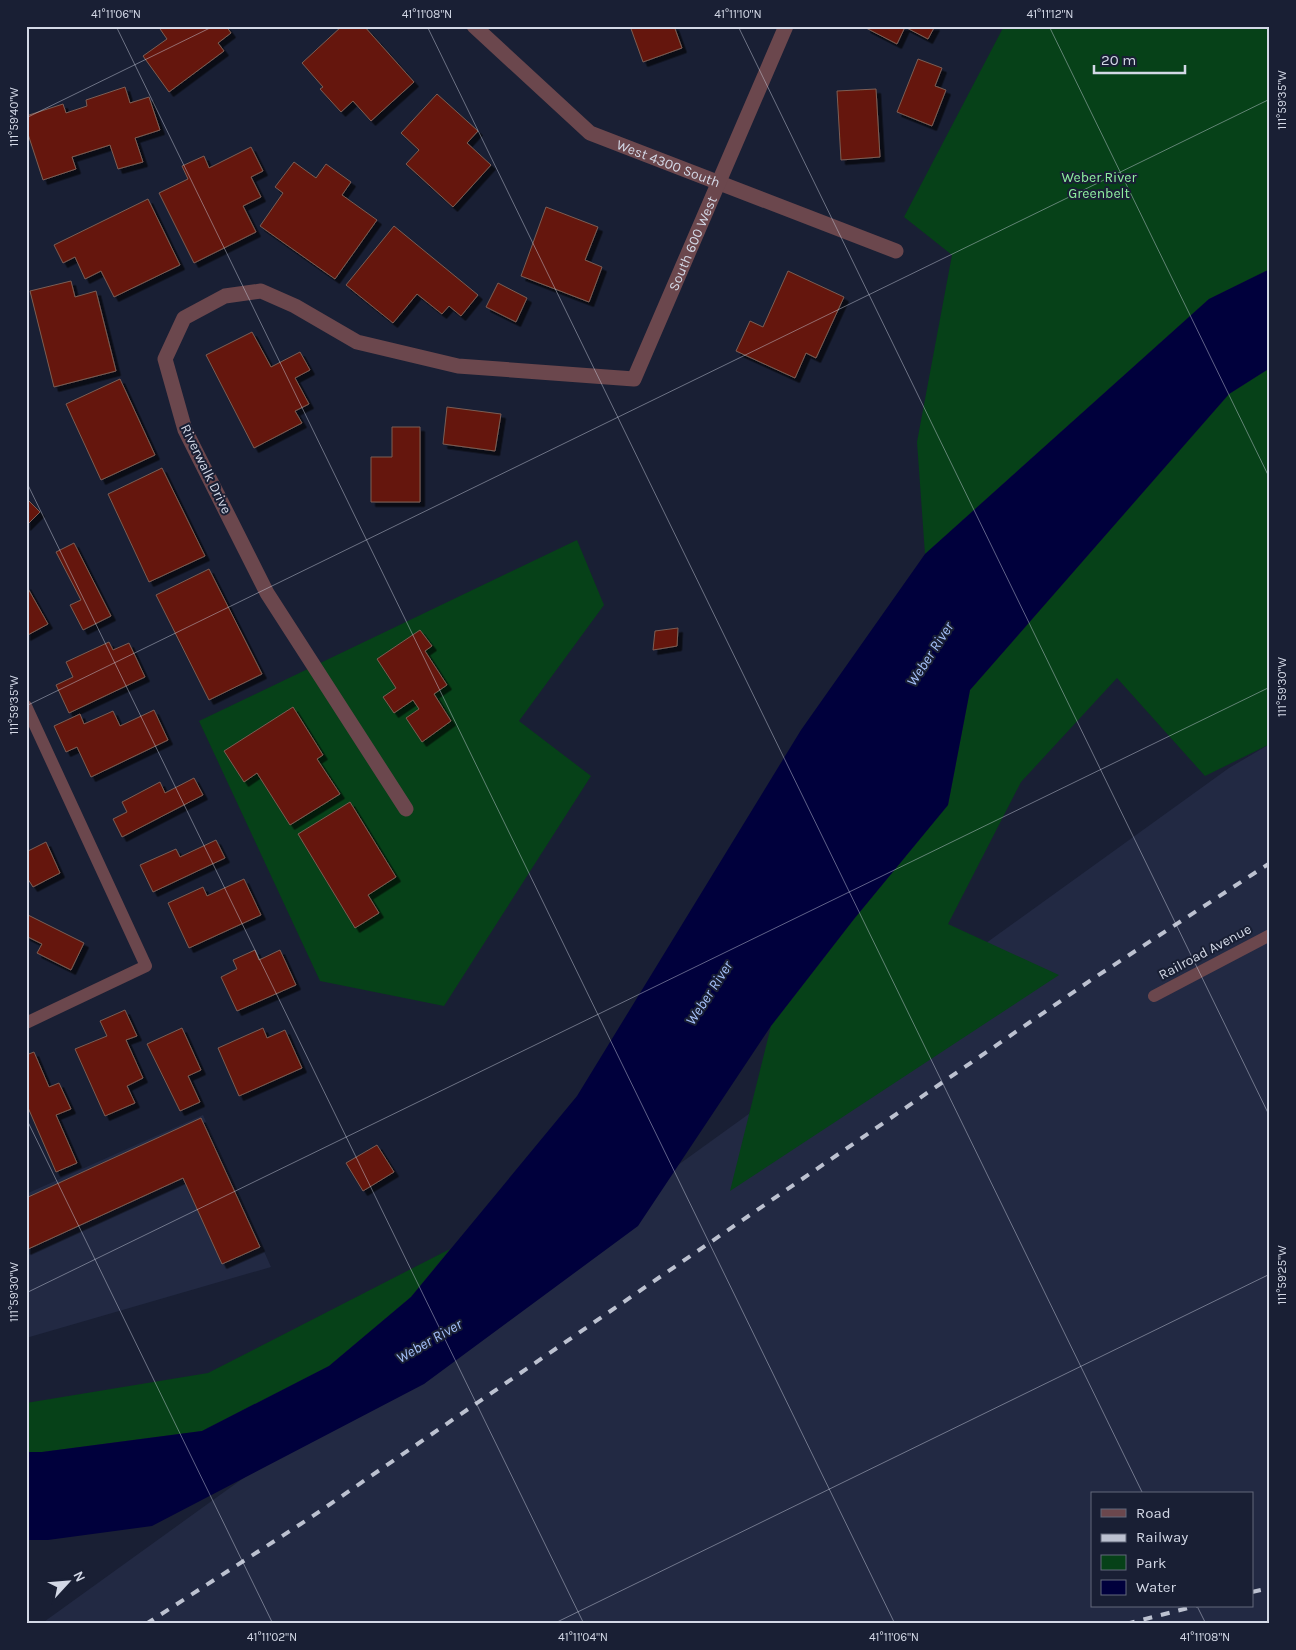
<svg xmlns="http://www.w3.org/2000/svg" width="1296" height="1650" font-family="Karla,sans-serif">
<style>
.built{fill:#222943;fill-rule:evenodd}
.green{fill:#064118}
.water{fill:#00003c}
.building{fill:#651907;stroke:#7b5d56;filter:url(#shadow)}
.lines{fill:none;stroke-linecap:round;stroke-linejoin:round}
.lane{stroke:#6b474d;stroke-width:12}
.street{stroke:#6b474d;stroke-width:15}
.rail{stroke:#bcc1d0;stroke-width:4;stroke-dasharray:9 9;stroke-linecap:butt}
.ticks{fill:none;stroke:#d3d8e6;stroke-width:1;stroke-opacity:0.45}
.labels{text-anchor:middle;dominant-baseline:central;stroke-width:4;stroke-linejoin:round;paint-order:stroke}
.street-label{font-size:14px;fill:#d3d8e6;stroke:#191f34}
.park-label{font-size:14px;fill:#8fefa0;stroke:#191f34}
.water-label{font-size:15px;font-style:italic;fill:#a5c1f9;stroke:#191f34}
.neatline{fill:none;stroke:#d3d8e6;stroke-width:2}
.ticks-label{font-size:12px;text-anchor:middle;fill:#d3d8e6}
</style>
<defs>
<filter id="shadow"><feDropShadow dx="4.5" dy="4.5" stdDeviation="0" flood-color="#0009"/></filter>
</defs>
<rect width="100%" height="100%" fill="#191f34"/>
<path class="built" d="M1270 744V1624H41L1229 768ZM1092 1494H1252V1606H1092Z
M203 1115 271 1267 26 1338V1194Z"/>
<path class="green" d="M1004 26H1270V269L1209 299 925 554 917 442 952 255 904 217Z
M1270 368V744L1205 776 1117 678 1021 782 948 924 1059 975 730 1191 771 1026 854 919 948 805 970 690 1229 394Z
M577 540 604 605 519 721 591 776 444 1006 320 981 199 721Z
M450 1249 411 1297 329 1366 202 1431 42 1452H26V1403L208 1373Z"/>
<path class="water" d="M1270 269V368L1229 394 970 690 948 805 854 919 771 1026 638 1226 424 1384 152 1526 48 1540H26V1452H42L202 1431 329 1366 411 1297 577 1096 801 730 925 554 1209 299Z"/>
<path class="building" d="M158 26H226L231 33 218 43 224 51 169 92 143 56 167 39Z
M342 26H364L414 82 371 121 353 101 341 112 320 89 323 87 302 63Z
M630 26H674L682 48 643 62Z
M867 26H935L928 39 905 27 897 44 866 28Z
M918 59 942 68 935 86 946 90 932 126 897 112Z
M125 87 130 103 149 97 160 130 135 138 143 162 118 169 110 145 72 157 76 169 43 180 26 128V116L63 104 66 113 87 106 86 100Z
M876 89 880 157 841 160 837 91Z
M437 94 478 131 467 143 491 165 453 207 406 164 419 150 401 133Z
M251 147 263 171 251 177 261 197 243 206 256 232 194 263 159 193 188 179 182 166 204 156 209 168Z
M294 162 316 178 326 164 351 182 342 195 377 220 335 279 260 226 283 193 275 187Z
M148 199 180 265 114 297 101 271 85 279 75 257 63 263 54 245Z
M546 207 598 227 585 260 602 267 589 302 521 276Z
M394 226 478 295 461 316 449 306 442 314 417 294 393 323 346 285Z
M788 271 844 297 816 358 806 353 795 378 736 351 750 321 763 327Z
M71 281 75 297 96 291 116 371 54 387 30 291Z
M498 283 527 298 516 322 486 307Z
M252 332 271 367 300 352 310 370 295 378 309 404 295 411 302 423 254 448 206 355Z
M120 379 155 455 101 480 66 404Z
M447 407 501 414 495 451 443 444Z
M392 427H420V502H371V457H392Z
M162 468 205 556 149 582 108 494Z
M26 498 40 512 26 526Z
M74 543 111 616 83 630 70 605 81 600 56 552Z
M209 569 262 674 209 700 156 595Z
M26 585 48 624 26 636Z
M678 628 677 646 653 650 655 631Z
M420 630 432 646 425 651 447 685 434 694 451 721 422 742 406 718 419 709 413 700 394 713 383 697 396 688 377 659Z
M109 642 113 650 129 643 145 677 69 713 56 685 73 677 66 662Z
M293 707 323 755 317 759 340 794 290 825 257 773 244 782 224 751Z
M154 710 168 740 91 777 77 747 66 752 54 726 80 714 84 724 113 711 120 726Z
M194 778 203 795 122 837 113 819 127 812 122 802 160 782 165 793Z
M350 802 396 877 368 895 379 913 355 928 298 834Z
M216 840 225 858 153 892 140 865 176 849 180 857Z
M46 842 60 873 33 887 26 876V852Z
M244 879 261 915 189 948 168 903 203 887 207 896Z
M26 914 84 943 71 970 37 953 42 944 26 936Z
M255 950 259 960 280 950 296 985 237 1011 221 977 237 969 233 960Z
M125 1010 137 1036 126 1040 143 1078 127 1086 135 1103 105 1116 75 1049 107 1036 100 1021Z
M182 1028 201 1070 188 1076 200 1102 180 1111 147 1044Z
M263 1028 267 1038 285 1030 302 1068 239 1096 218 1048Z
M34 1052 49 1087 59 1083 71 1109 56 1115 77 1163 56 1172 26 1103V1055Z
M201 1118 260 1247 222 1264 183 1178 26 1250V1198Z
M377 1145 394 1172 363 1191 346 1163Z"/>
<g class="lines">
<path class="lane" d="M26 706 146 966 26 1023
M1154 996 1270 935"/>
<g class="street">
<path id="s1" d="M474 26 590 133 896 251"/>
<path id="s2" d="M406 809 267 593 185 430 165 359 184 318 225 296 261 291 295 306 357 342 458 366 634 379 786 26"/>
</g>
<path class="rail" d="M1252 1592 1270 1588
M146 1624 310 1518 1094 978 1270 863
M1126 1624 1196 1606"/>
</g>
<path class="ticks" d="M116 26 895 1624M427 26 1143 1494M738 26 1270 1117M1049 26 1270 479M26 118 214 26M26 481 584 1624M26 706 1270 99M26 1118 273 1624M26 1293 1270 687M1197 1606 1206 1624M553 1624 1270 1274"/>
<g class="labels">
<g class="street-label">
<text stroke="none"><textPath href="#s1" startOffset="242">West 4300 South</textPath></text>
<text stroke="none"><textPath href="#s2" startOffset="1178">South 600 West</textPath></text>
<text transform="translate(206 469) rotate(64)">Riverwalk Drive</text>
<text transform="translate(1205 952) rotate(-28)">Railroad Avenue</text>
</g>
<g class="park-label">
<text x="1099" y="177">Weber River<tspan x="1099" dy="16">Greenbelt</tspan></text>
</g>
<g class="water-label">
<text transform="translate(930 654) rotate(-57)">Weber River</text>
<text transform="translate(709 993) rotate(-57)">Weber River</text>
<text transform="translate(429 1341) rotate(-30)">Weber River</text>
</g>
</g>
<rect width="1296" height="1650" fill="none" stroke="#191f34" stroke-width="55"/>
<rect x="1091" y="1492" width="162" height="115" fill="#191f34" stroke="#63697b"/>
<rect x="1101" y="1509" width="25" height="8" fill="#6b474d" stroke="#63697b"/>
<text x="1136" y="1518" font-size="15" fill="#d3d8e6">Road</text>
<rect x="1101" y="1534" width="25" height="8" fill="#bcc1d0" stroke="#63697b"/>
<text x="1136" y="1542" font-size="15" fill="#d3d8e6">Railway</text>
<rect x="1101" y="1555" width="25" height="15" fill="#064118" stroke="#63697b"/>
<text x="1136" y="1568" font-size="15" fill="#d3d8e6">Park</text>
<rect x="1101" y="1580" width="25" height="15" fill="#00003c" stroke="#63697b"/>
<text x="1136" y="1592" font-size="15" fill="#d3d8e6">Water</text>
<g transform="translate(68 1582) rotate(64)" stroke="#191f34" stroke-width="4" paint-order="stroke">
<path d="M0-4L9 19L0 12L-9 19Z" fill="#d3d8e6"/>
<text y="-8" font-size="14" font-weight="bold" text-anchor="middle" fill="#d3d8e6">N</text>
</g>
<path d="M1094 65v8h91v-8" fill="none" stroke="#d3d8e6" stroke-width="2.5"/>
<text x="1101" y="65" font-size="15" fill="#d3d8e6" stroke="#191f34" stroke-width="4" paint-order="stroke">20 m</text>
<rect x="28" y="28" width="1240" height="1594" class="neatline"/>
<g class="ticks-label">
<text x="116" y="18">41°11'06"N</text>
<text x="427" y="18">41°11'08"N</text>
<text x="738" y="18">41°11'10"N</text>
<text x="1050" y="18">41°11'12"N</text>
<text transform="translate(1282 100) rotate(-90)" y="4">111°59'35"W</text>
<text transform="translate(14 117) rotate(-90)" y="4">111°59'40"W</text>
<text transform="translate(1282 687) rotate(-90)" y="4">111°59'30"W</text>
<text transform="translate(14 705) rotate(-90)" y="4">111°59'35"W</text>
<text transform="translate(1282 1275) rotate(-90)" y="4">111°59'25"W</text>
<text transform="translate(14 1292) rotate(-90)" y="4">111°59'30"W</text>
<text x="272" y="1641">41°11'02"N</text>
<text x="583" y="1641">41°11'04"N</text>
<text x="894" y="1641">41°11'06"N</text>
<text x="1205" y="1641">41°11'08"N</text>
</g>
</svg>
